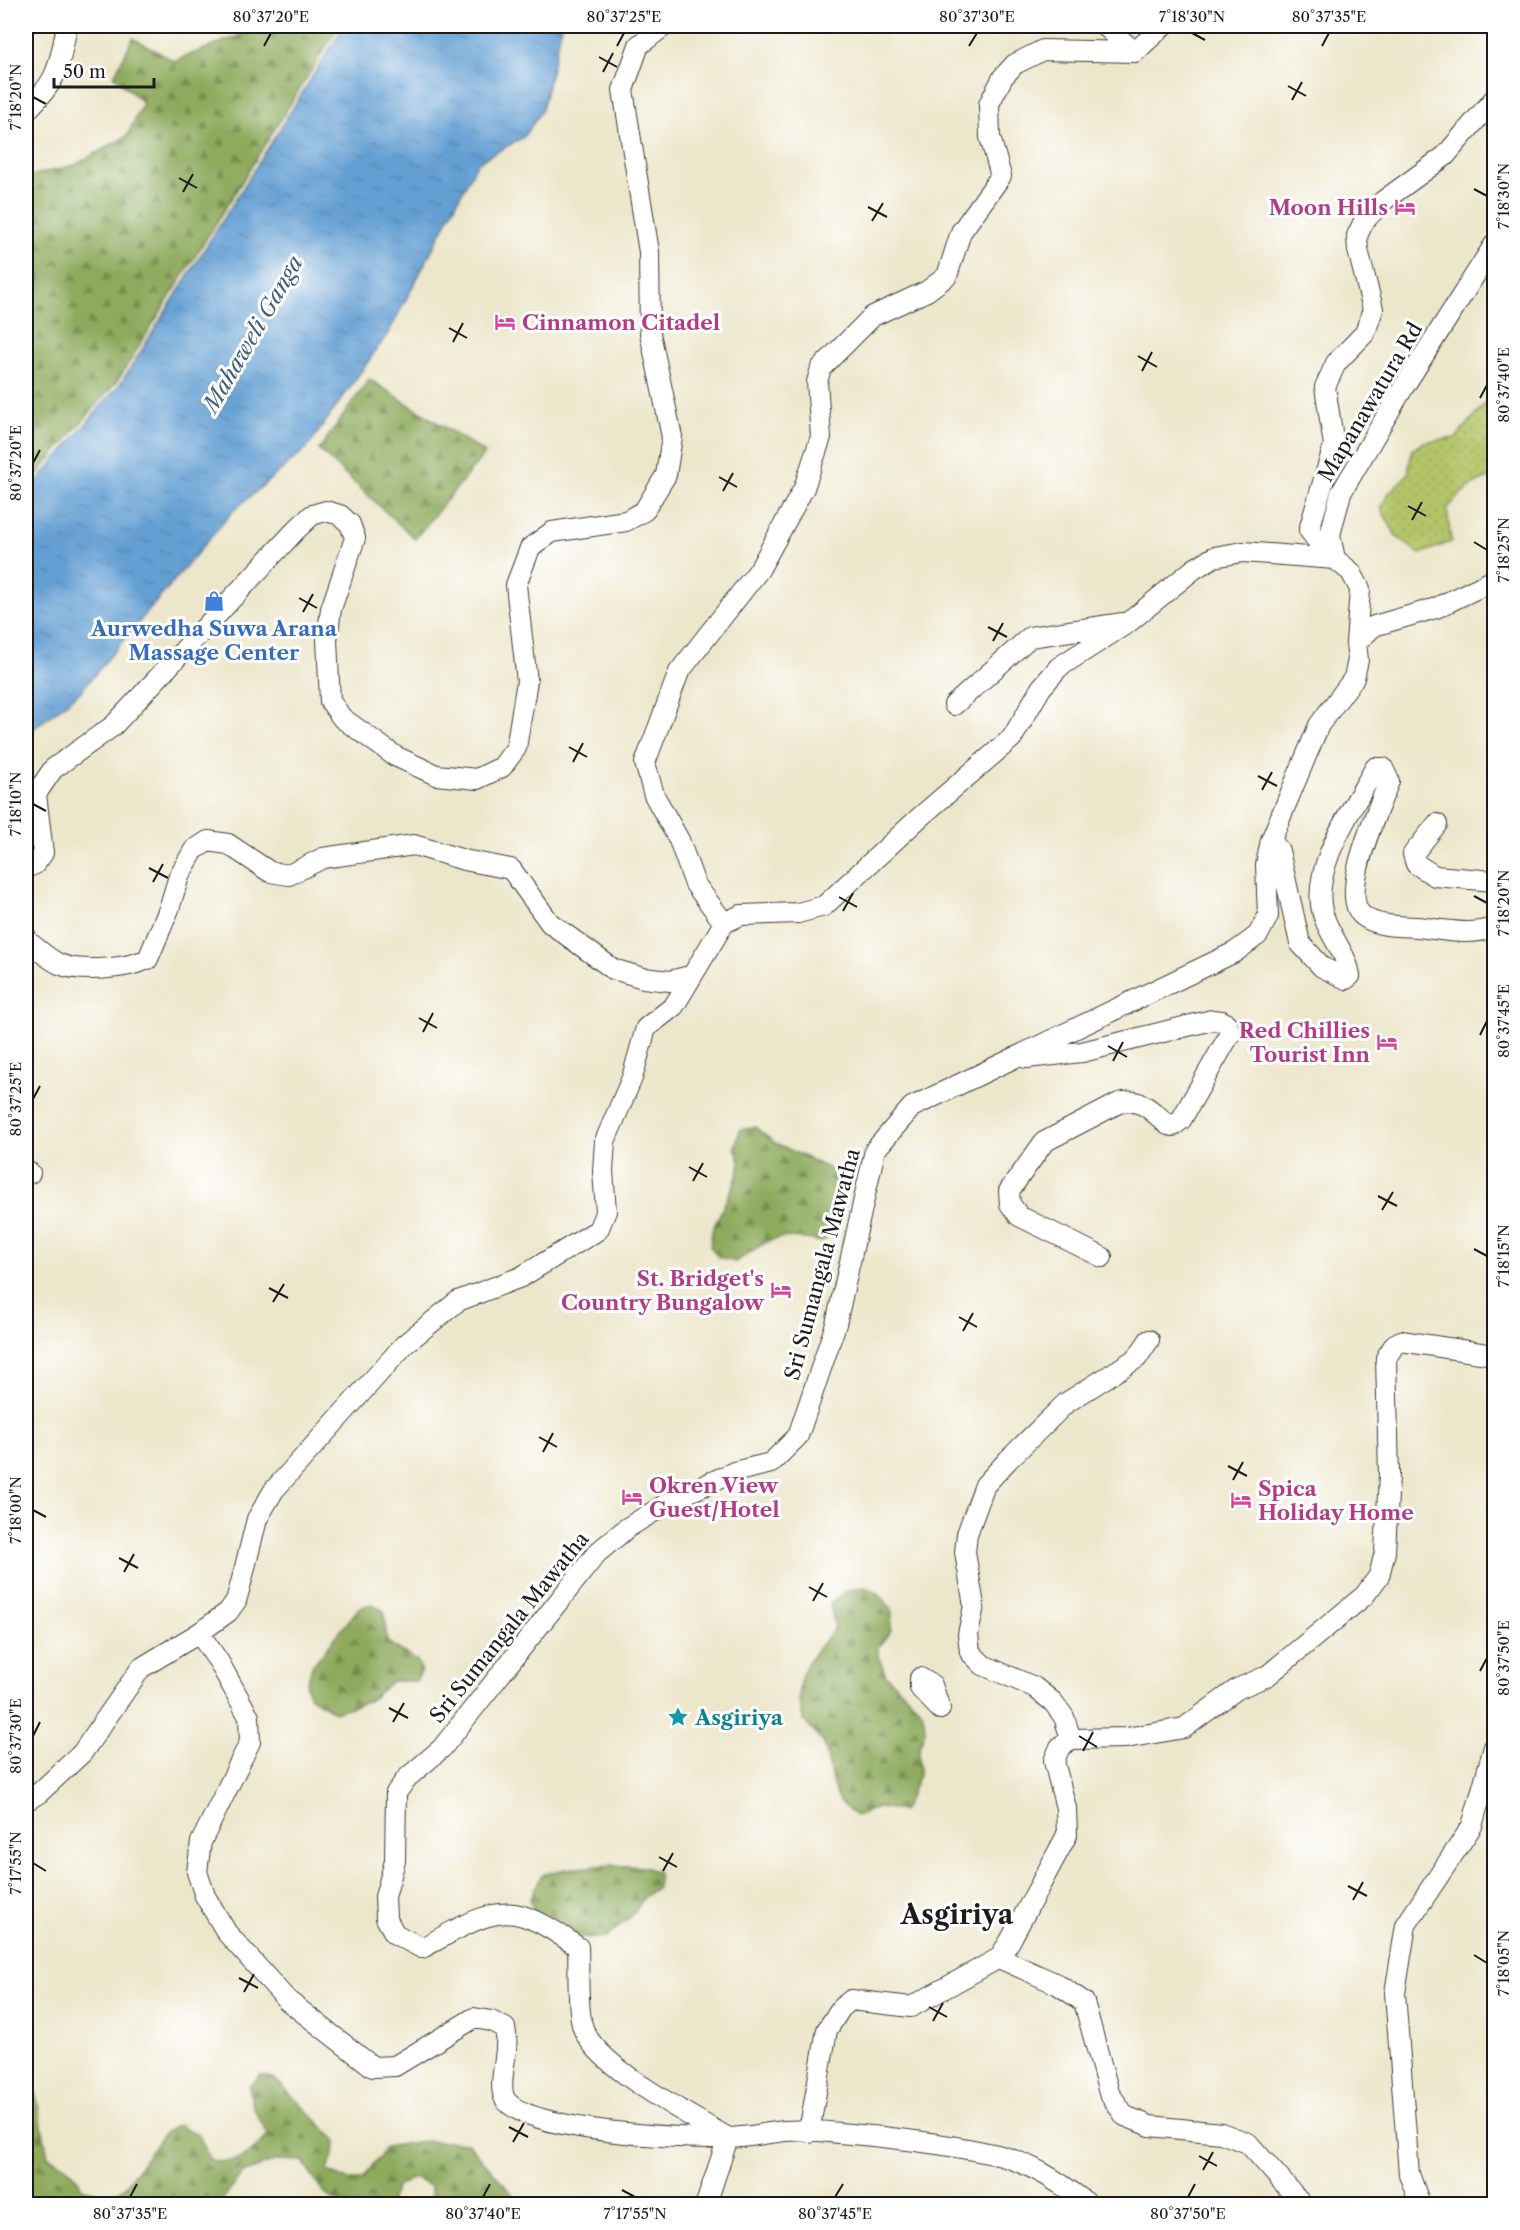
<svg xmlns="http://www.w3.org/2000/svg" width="1520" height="2230" font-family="'Libre Caslon Text',serif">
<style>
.grass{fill:url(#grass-dots);stroke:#687042;stroke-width:1.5}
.forest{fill:url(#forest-firs);stroke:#55633c;stroke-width:1.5}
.water{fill:url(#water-ripples);stroke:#405e78;stroke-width:1.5}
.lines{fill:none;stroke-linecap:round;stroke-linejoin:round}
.minor-casing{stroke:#3b3a36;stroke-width:22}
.minor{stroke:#fff;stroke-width:20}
.ticks{fill:none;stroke:#1c1c1c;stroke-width:2}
.labels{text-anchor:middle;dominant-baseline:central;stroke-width:6;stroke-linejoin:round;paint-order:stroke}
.hotel-label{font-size:21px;font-weight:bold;fill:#b23c85;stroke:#fff;text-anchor:end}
.street-label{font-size:21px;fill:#1c1c1c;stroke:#fff}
.shop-label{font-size:21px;font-weight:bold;fill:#366cbe;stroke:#fff}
.culture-label{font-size:21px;font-weight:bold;fill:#0d838f;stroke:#fff;text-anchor:start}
.water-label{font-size:22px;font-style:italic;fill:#405e78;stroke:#fff}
.district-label{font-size:27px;font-weight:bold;fill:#1c1c1c;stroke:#fff}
.neatline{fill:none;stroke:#1c1c1c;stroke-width:2}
.ticks-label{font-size:15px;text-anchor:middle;fill:#1c1c1c}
</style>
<defs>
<pattern id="grass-dots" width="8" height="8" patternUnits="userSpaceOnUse" patternTransform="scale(1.5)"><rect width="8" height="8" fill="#b3c569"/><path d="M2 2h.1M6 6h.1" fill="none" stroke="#99a95a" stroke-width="1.8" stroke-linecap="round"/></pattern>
<pattern id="forest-firs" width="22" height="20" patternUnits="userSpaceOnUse" patternTransform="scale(1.5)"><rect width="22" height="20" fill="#8eaa5d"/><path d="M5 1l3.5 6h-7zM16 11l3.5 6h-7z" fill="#738a4c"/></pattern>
<pattern id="water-ripples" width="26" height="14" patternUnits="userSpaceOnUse" patternTransform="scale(1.5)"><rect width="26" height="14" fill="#639fd3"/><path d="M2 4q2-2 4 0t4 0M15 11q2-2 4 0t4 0" fill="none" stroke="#5181aa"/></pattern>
</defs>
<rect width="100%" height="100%" fill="#fff"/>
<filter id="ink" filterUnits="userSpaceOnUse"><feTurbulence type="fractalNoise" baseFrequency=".0167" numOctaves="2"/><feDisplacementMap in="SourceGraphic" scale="12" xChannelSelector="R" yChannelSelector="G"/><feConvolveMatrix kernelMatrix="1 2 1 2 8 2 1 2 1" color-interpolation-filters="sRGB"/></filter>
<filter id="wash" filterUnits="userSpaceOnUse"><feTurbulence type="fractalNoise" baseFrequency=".008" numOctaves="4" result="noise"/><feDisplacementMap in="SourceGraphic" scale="24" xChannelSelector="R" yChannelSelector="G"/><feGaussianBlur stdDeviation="1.35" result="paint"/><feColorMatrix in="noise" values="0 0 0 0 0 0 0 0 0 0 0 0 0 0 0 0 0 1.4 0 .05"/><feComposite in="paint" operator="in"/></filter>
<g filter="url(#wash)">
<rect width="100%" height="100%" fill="#ece6ca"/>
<path class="grass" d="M1494 393V477C1473 481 1461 493 1447 509L1451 542 1420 554 1396 536 1381 508 1388 494 1408 474 1412 450 1424 442 1456 438Z"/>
<path class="forest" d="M249 26H339L118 380 26 487V177L75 165 127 136 143 103 114 76 133 38 174 61 248 32Z
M369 379 485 453 415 539 319 450Z
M755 1127 775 1143 834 1171 843 1189 827 1238 821 1242C774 1232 774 1237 735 1262L718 1257 710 1246 712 1231 738 1175 740 1161 735 1147 740 1130Z
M864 1587 875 1591 892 1609 891 1630 878 1648V1656L886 1675 922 1711 926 1728 919 1747V1775L903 1811 878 1807 856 1816C828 1797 833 1776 825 1747 822 1735 807 1729 803 1718 789 1676 811 1658 835 1628L830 1603 848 1590Z
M372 1604 384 1611 387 1642 417 1661 422 1671 416 1681H392L369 1701 335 1712 310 1697 306 1686 312 1666 360 1607Z
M610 1865 644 1867 658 1872V1887L644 1897 635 1912 606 1938 581 1937 534 1912 530 1898 542 1875 565 1869Z
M261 2075 275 2079 337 2141 328 2171 348 2180H362L386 2147 422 2141 468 2143 521 2204H431V2186L414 2178 397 2186 389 2204C336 2205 331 2209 303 2161L277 2160 243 2173 219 2204H26V2079L36 2094 48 2157C66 2165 74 2170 82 2188L107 2195 123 2189 164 2133 178 2125 199 2135 210 2160C235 2166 253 2154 268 2135L253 2107 249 2087Z"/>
<path class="water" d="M344 26H562L542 110 524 137 478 162 389 332 307 448 232 512 80 692 26 735V494L121 383Z"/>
</g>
<g filter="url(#ink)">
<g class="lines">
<g class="minor-casing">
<path id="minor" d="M1105 26 1135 52
M26 111C59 79 58 69 67 26
M1335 559 1321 546 1309 530 1334 445 1325 387 1336 363 1365 333 1373 309 1358 250 1357 236 1364 221 1383 201 1445 156 1494 99
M1356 643 1374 626 1436 608 1494 580
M954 705 1030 637 1123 623
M1437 824 1413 854 1416 864 1435 876 1494 881
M1271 840 1279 851 1300 943 1322 967 1346 979 1350 976C1347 954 1331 938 1324 917 1307 871 1354 807 1375 768H1383L1389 781C1380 806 1337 895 1363 916 1377 927 1400 926 1417 927 1440 929 1472 937 1494 927
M26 868 35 864 43 853 36 794 53 769 113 726 296 530 312 515 326 511 340 515 350 524 355 538 331 609 327 640 330 701 342 718 395 756 436 775 477 779 502 767 516 748 527 681 516 585 530 548 552 532 626 521 644 511 666 475 672 437 650 333 649 252 623 90 639 45 664 26
M724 923 695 884 679 840 654 795 645 763 679 672 759 570 804 488 821 437 817 382 821 368 873 316 927 291 947 276 961 232 1001 176 990 137 989 104 1003 77 1015 64 1043 50 1135 52 1163 26
M26 937 27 941C37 948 48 959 59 964 81 973 126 969 148 959L169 909 179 876 194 850 208 841 228 844 270 872 289 875 323 858 414 845 464 860 511 869 550 923 613 969 643 978 670 981 690 976
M1026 1058 1082 1052 1212 1020 1222 1021 1228 1025 1230 1034 1181 1120 1173 1126 1168 1125C1152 1111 1141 1097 1119 1103L1044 1142 1009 1191 1010 1204 1019 1216 1102 1257
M26 1175 30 1173
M199 1633 219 1662 249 1717 250 1742 201 1842 197 1872 205 1896 227 1933 287 2000 373 2067 395 2066 474 2018 491 2021 505 2028C511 2052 496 2083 505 2099 525 2132 688 2139 726 2138 746 2138 765 2133 785 2131 802 2130 822 2131 839 2133 888 2137 940 2143 988 2153 1027 2160 1058 2181 1088 2204
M920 1678 932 1685 940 1709 920 1688Z
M1071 1739 1064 1717 1053 1702 1034 1687 983 1665 970 1652 968 1634 974 1606 965 1552 967 1534 985 1485 1008 1460 1066 1403 1137 1358 1149 1340
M26 1801 39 1793 82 1753 141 1668 199 1633 228 1612 236 1601 241 1583 257 1519 274 1490 405 1344 458 1301 521 1277 598 1230 606 1211 603 1171 605 1141 632 1078 646 1028 674 1006 724 923 741 915 798 913 824 906 920 817 1012 738 1041 688 1059 667 1129 622 1194 569 1214 557 1243 552 1335 559
M999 1958 1057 1984 1084 2002 1109 2093 1125 2116 1150 2126 1221 2133 1248 2143 1302 2204
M809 2132 827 2030 841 2008 851 2000 911 2007 999 1958 1010 1941 1067 1835 1066 1808 1054 1761 1060 1747 1071 1739 1126 1738 1184 1728 1237 1689 1267 1676 1364 1596 1379 1576 1385 1552 1389 1475 1386 1358 1395 1344 1401 1341 1494 1355
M728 2138C692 2116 592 2065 582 2025 577 2004 579 1969 578 1947 559 1934 537 1918 515 1914 484 1909 448 1935 422 1948L395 1934 386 1918 385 1897 395 1861 396 1793 407 1778 442 1748 597 1553 627 1528 674 1499 734 1472 771 1463 798 1436 836 1324 875 1150 912 1107 1235 952 1258 935 1268 916 1266 865 1271 840 1319 725 1354 678 1358 660 1356 643 1360 589 1351 572 1335 559 1330 535 1341 493 1403 388 1494 245
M706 2204 728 2138
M1420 2204 1409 2174 1395 1993 1406 1925 1472 1826 1494 1747"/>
</g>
<use href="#minor" class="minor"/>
</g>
</g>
<path class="ticks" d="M1192 33 1205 40M264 46 271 33M617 46 624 33M969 46 977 33M1322 46 1329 33M599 57 617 67M603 72 613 53M1288 86 1306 96M33 97 46 104M1292 100 1302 82M179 178 197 188M1474 189 1487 196M183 192 193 174M868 207 887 217M872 221 883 203M449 328 467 338M453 342 463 323M1138 356 1157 367M1142 371 1152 352M1480 398 1487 385M33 463 40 450M719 477 737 487M723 491 733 473M1408 506 1426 516M1412 520 1422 502M1474 542 1487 550M299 598 317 608M303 612 313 594M988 627 1007 637M993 641 1003 623M569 747 587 757M573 762 583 743M1258 776 1277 786M1262 790 1272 772M33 804 46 811M149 868 168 878M153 882 163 864M1474 896 1487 903M839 897 857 907M843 911 853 893M419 1018 437 1028M423 1032 433 1013M1480 1035 1487 1021M1108 1046 1127 1057M1113 1061 1123 1042M33 1099 40 1086M689 1167 707 1177M693 1181 703 1163M1378 1196 1397 1206M1382 1210 1393 1192M1474 1249 1487 1256M269 1288 288 1298M273 1302 284 1284M959 1317 977 1327M963 1331 973 1313M539 1437 557 1447M543 1452 553 1433M1228 1466 1247 1476M1233 1480 1243 1462M33 1510 46 1517M119 1558 138 1568M124 1572 134 1554M809 1587 827 1597M813 1601 823 1583M1480 1671 1487 1658M389 1708 408 1718M393 1722 404 1703M33 1736 40 1722M1079 1736 1097 1747M1083 1751 1093 1732M659 1857 677 1867M33 1863 46 1871M663 1871 673 1853M1348 1886 1367 1896M1353 1900 1363 1882M1474 1955 1487 1963M239 1978 258 1988M244 1992 254 1974M929 2007 947 2017M933 2021 943 2003M509 2127 528 2137M513 2142 524 2123M1199 2156 1217 2166M1203 2170 1213 2152M622 2190 635 2197M130 2197 137 2184M483 2197 490 2184M835 2197 843 2184M1188 2197 1195 2184"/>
<defs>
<g id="hotel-bare" transform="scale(1.62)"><path d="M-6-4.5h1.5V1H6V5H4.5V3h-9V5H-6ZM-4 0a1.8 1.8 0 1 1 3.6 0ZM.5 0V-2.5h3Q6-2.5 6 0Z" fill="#d1479c" stroke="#fff" stroke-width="2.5" paint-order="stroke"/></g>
<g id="shop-bare" transform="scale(1.62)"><path d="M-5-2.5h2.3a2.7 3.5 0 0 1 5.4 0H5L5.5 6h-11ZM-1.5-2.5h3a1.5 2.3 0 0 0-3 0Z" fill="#3f7fe0" stroke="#fff" stroke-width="2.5" paint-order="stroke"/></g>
<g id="sight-bare" transform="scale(1.62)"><path d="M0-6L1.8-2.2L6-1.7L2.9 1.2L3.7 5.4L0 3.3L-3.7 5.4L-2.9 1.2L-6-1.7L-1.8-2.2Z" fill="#0f9aa8" stroke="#fff" stroke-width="2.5" paint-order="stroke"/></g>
</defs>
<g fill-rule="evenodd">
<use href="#hotel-bare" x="1405" y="207"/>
<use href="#hotel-bare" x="505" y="322"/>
<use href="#shop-bare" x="214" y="601"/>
<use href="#hotel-bare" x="1387" y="1042"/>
<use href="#hotel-bare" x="781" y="1290"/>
<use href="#hotel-bare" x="632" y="1497"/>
<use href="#hotel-bare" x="1241" y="1500"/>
<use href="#sight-bare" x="678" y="1717"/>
</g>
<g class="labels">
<g class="hotel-label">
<text x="1388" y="207">Moon Hills</text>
<text x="522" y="322" text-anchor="start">Cinnamon Citadel</text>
<text x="1370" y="1030">Red Chillies<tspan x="1370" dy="24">Tourist Inn</tspan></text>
<text x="764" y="1278">St. Bridget's<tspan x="764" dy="24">Country Bungalow</tspan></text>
<text x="649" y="1485" text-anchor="start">Okren View<tspan x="649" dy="24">Guest/Hotel</tspan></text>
<text x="1258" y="1488" text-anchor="start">Spica<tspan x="1258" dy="24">Holiday Home</tspan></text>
</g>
<g class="street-label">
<text transform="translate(1370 402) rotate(-59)">Mapanawatura Rd</text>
<text transform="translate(822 1264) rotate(-75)">Sri Sumangala Mawatha</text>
<text transform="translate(509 1627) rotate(-51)">Sri Sumangala Mawatha</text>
</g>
<g class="shop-label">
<text x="214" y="628">Aurwedha Suwa Arana<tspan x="214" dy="24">Massage Center</tspan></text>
</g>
<g class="culture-label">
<text x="695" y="1717">Asgiriya</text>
</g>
<g class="water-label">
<text transform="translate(253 334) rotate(-60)">Mahaweli Ganga</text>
</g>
<g class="district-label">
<text x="957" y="1914">Asgiriya</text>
</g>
</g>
<rect width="1520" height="2230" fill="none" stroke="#fff" stroke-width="66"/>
<path d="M54 78v9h100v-9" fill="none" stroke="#1c1c1c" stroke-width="3"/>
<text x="63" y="78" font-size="18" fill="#1c1c1c" stroke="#ffffff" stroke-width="4.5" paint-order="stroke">50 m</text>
<rect x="33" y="33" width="1454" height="2164" class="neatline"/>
<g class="ticks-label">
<text x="271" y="22">80°37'20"E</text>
<text x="624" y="22">80°37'25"E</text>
<text x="977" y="22">80°37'30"E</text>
<text x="1192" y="22">7°18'30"N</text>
<text x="1329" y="22">80°37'35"E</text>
<text transform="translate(16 97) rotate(-90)" y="5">7°18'20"N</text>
<text transform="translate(1504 196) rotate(-90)" y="5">7°18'30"N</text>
<text transform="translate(1504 385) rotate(-90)" y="5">80°37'40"E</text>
<text transform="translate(16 463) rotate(-90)" y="5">80°37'20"E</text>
<text transform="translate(1504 550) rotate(-90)" y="5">7°18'25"N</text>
<text transform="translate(16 804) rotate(-90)" y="5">7°18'10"N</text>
<text transform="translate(1504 903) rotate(-90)" y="5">7°18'20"N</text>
<text transform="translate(1504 1021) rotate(-90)" y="5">80°37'45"E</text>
<text transform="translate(16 1099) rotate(-90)" y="5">80°37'25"E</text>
<text transform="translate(1504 1256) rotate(-90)" y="5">7°18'15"N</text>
<text transform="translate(16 1510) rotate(-90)" y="5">7°18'00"N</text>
<text transform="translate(1504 1658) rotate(-90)" y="5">80°37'50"E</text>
<text transform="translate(16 1736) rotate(-90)" y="5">80°37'30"E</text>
<text transform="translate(16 1863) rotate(-90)" y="5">7°17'55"N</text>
<text transform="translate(1504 1963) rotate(-90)" y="5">7°18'05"N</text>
<text x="130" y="2219">80°37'35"E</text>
<text x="483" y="2219">80°37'40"E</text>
<text x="635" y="2219">7°17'55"N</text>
<text x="835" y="2219">80°37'45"E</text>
<text x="1188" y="2219">80°37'50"E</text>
</g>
</svg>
